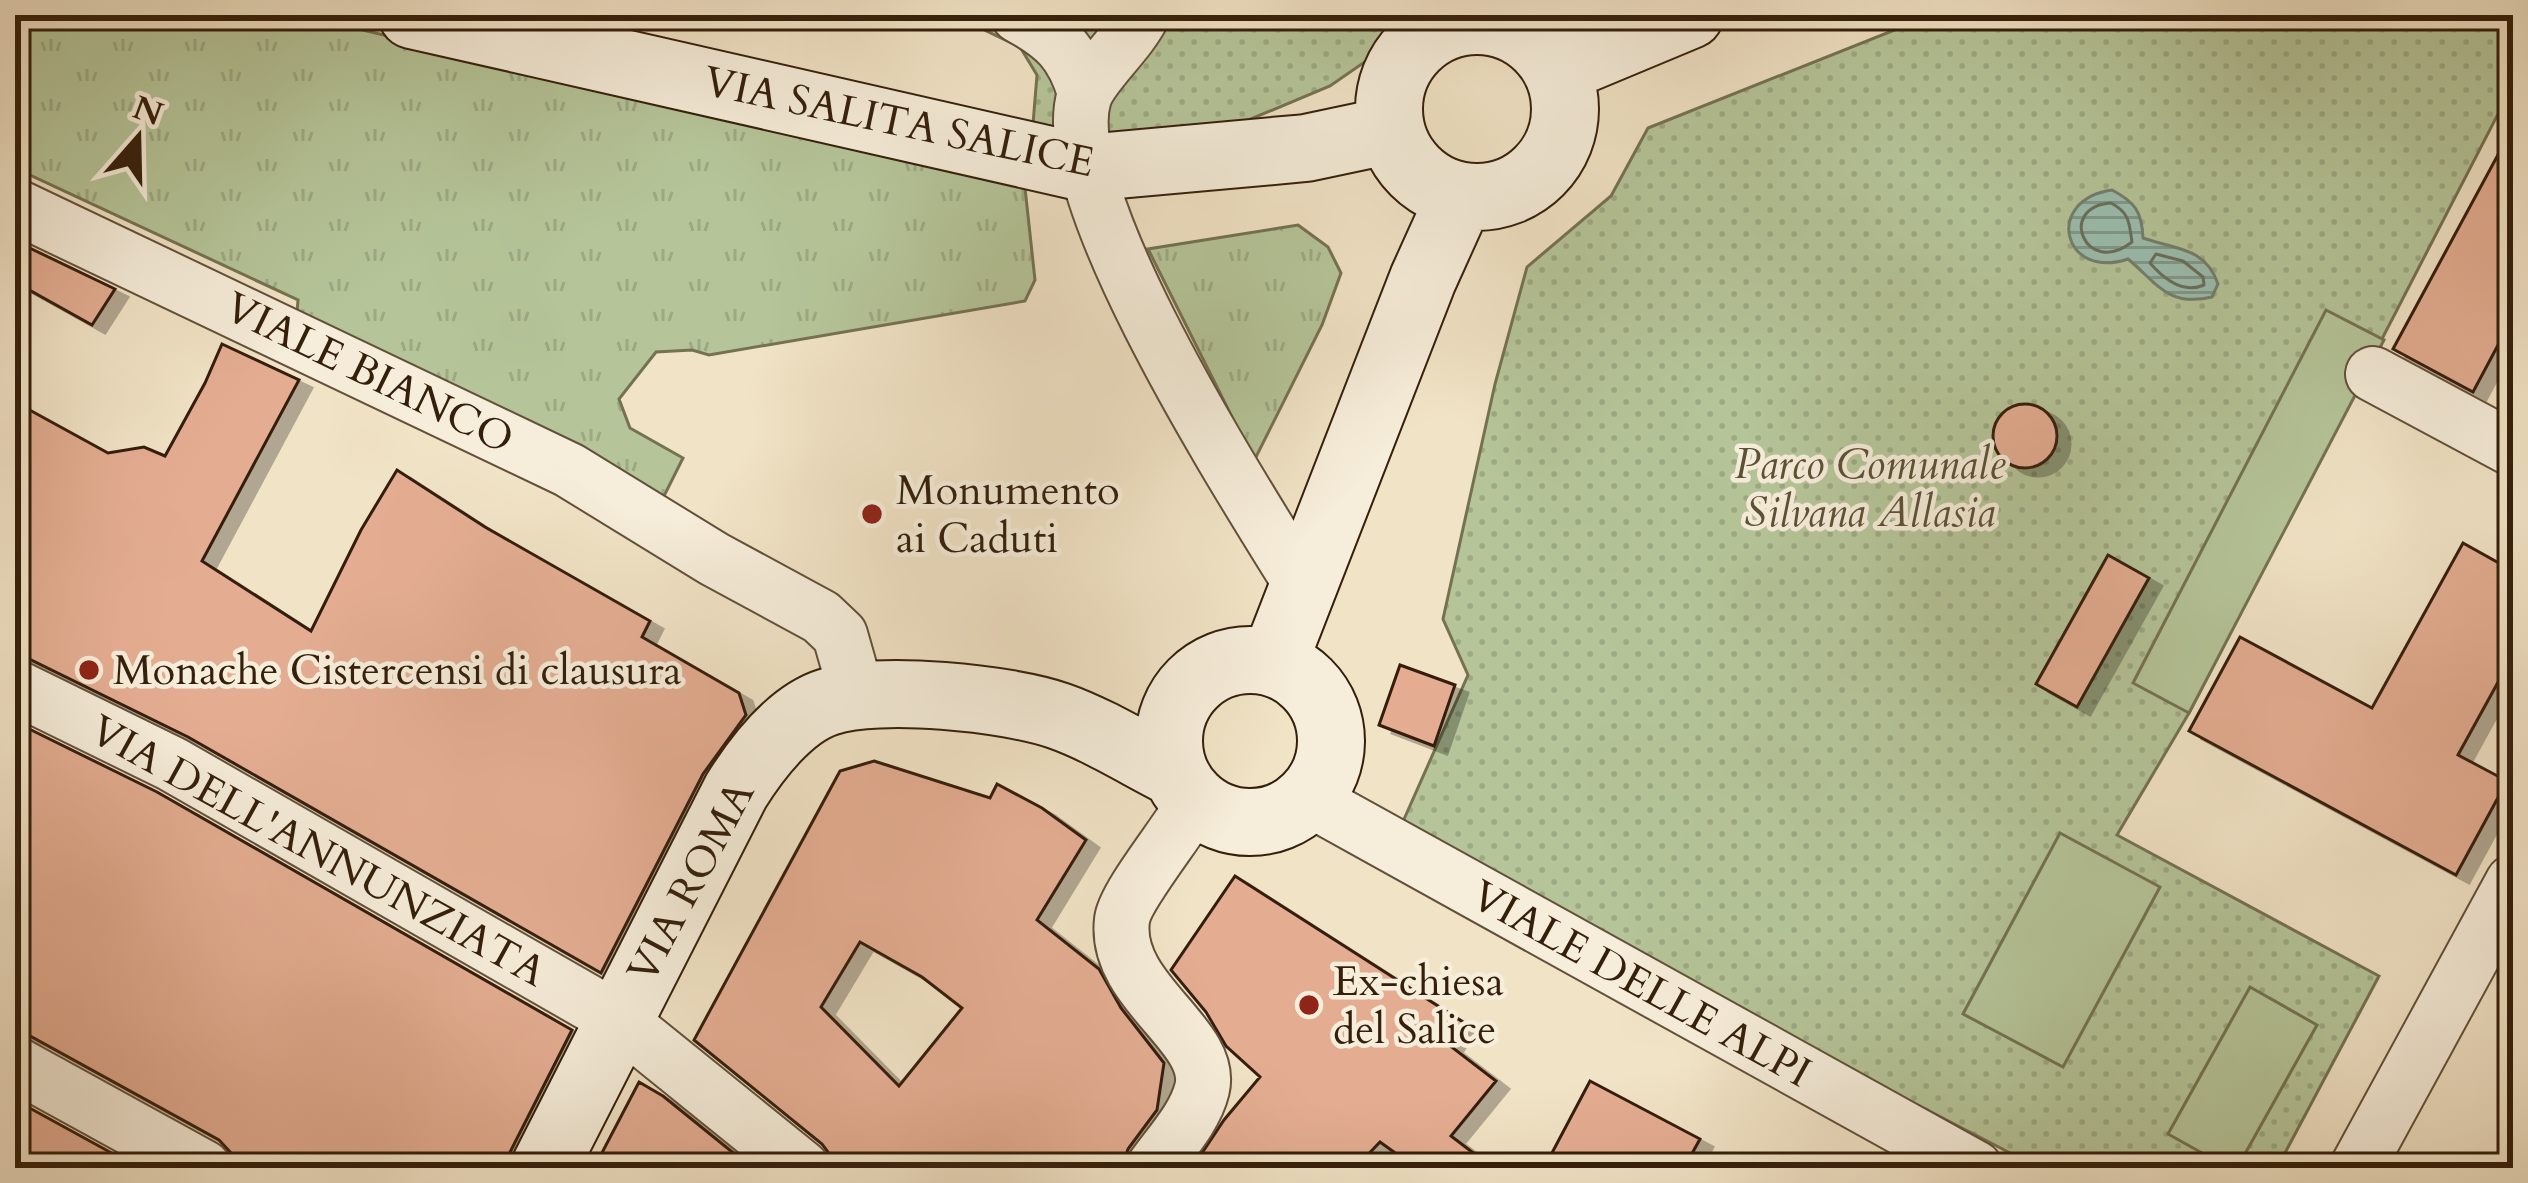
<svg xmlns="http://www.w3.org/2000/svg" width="2528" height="1183" font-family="Cardo,serif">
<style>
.grass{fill:url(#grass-tufts);stroke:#747252;stroke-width:3}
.park{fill:url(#park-dots);stroke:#747252;stroke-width:3}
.pitch{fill:#b5c599;stroke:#747252;stroke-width:3}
.water{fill:url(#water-rules);stroke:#727f6e;stroke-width:3}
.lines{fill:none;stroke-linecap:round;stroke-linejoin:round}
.shore{stroke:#686f5e;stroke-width:3}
.building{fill:#e4ad92;stroke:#341f0b;stroke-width:3;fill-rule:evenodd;filter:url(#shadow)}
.street-casing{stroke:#63503a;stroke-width:58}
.secondary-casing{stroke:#341f0b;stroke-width:70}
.street{stroke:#f6edda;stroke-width:54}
.secondary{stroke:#f6edda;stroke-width:66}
.poi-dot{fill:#8f2418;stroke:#f6edda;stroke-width:4.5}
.labels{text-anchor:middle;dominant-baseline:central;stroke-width:9;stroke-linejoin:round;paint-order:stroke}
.street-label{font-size:42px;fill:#341f0b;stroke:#f6edda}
.park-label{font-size:42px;font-style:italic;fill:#5b5136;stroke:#f6edda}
.poi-label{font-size:42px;fill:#341f0b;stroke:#f6edda;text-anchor:start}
</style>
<defs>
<pattern id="grass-tufts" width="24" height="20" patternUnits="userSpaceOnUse" patternTransform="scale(3)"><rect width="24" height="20" fill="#b5c599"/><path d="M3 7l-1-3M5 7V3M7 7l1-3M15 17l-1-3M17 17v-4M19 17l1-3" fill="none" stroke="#9ca982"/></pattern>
<pattern id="park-dots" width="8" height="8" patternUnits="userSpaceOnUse" patternTransform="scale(3)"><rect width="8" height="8" fill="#b5c599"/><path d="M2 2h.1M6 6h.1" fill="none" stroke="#9ca982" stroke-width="1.8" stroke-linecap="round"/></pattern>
<pattern id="water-rules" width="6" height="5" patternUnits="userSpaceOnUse" patternTransform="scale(3)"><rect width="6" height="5" fill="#9bbfb0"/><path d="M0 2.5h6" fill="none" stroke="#7f9b8d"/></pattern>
<filter id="shadow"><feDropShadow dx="13" dy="8" stdDeviation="0" flood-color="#0004"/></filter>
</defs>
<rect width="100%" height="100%" fill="#f1e3c6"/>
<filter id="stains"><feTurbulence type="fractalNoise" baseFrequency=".00167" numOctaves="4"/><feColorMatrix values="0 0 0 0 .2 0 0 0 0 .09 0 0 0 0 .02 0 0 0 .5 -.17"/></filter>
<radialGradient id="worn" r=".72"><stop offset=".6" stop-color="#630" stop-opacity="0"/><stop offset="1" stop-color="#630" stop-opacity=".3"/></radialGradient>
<path class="grass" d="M15 15H300L1025 188 1035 280 1025 301 709 355 692 350 656 352 619 399 630 428 683 458 659 506 296 325 298 300 15 168Z
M1298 225 1328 247 1341 273 1322 325 1254 461 1148 249Z"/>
<path class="park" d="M953 15H1407L1369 59 1330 86 1246 121 1166 138 1032 136 1037 75 1020 47Z
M1932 15H2513V85L2189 713 2117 835 2379 976 2277 1168H2039L1397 835 1468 675 1443 619 1495 384 1527 267 1611 196 1648 128Z"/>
<path class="pitch" d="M2326 310 2384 340 2189 713 2133 683Z
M2060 833 2160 887 2063 1067 1963 1014Z
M2250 987 2317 1025 2237 1168H2229L2168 1134Z"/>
<path class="water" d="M2112 190C2135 202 2142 212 2143 238 2174 249 2206 247 2218 284L2212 297C2168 307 2158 284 2128 259 2063 281 2043 200 2112 190Z"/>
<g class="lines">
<path class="shore" d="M2111 203C2130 213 2129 223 2132 242 2086 278 2056 207 2111 203Z
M2156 254 2183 261 2203 277 2204 285C2183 294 2163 278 2150 263Z"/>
</g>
<path class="building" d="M2513 127V317L2473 392 2393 349Z
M15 241 115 289 92 325 15 282Z
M222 344 299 380 202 561 311 631 361 530 397 470 485 527 650 621 642 637 739 693 746 715 703 774 601 973 188 737 29 659 15 656V402L108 453 144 447 165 456 205 383Z
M1993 436a32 32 0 1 1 64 0a32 32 0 1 1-64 0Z
M2463 543 2513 571V655L2458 755 2507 781 2456 875 2189 731 2240 637 2372 708Z
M2108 555 2149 578 2077 707 2036 684Z
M1400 665 1455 685 1434 746 1379 725Z
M15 722 157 792 572 1030 502 1168H235L231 1153 219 1140 30 1036 15 1033Z
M874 761 990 798 997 784 1042 808 1086 840 1037 920 1099 969 1121 1008 1164 1063 1157 1110 1128 1149 1122 1168H833L831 1156 822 1144 694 1040 840 771ZM860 942 922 977 962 1008 899 1086 821 1007Z
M1235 876 1463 1022 1449 1045 1496 1081 1451 1136 1493 1168H1416L1380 1142 1355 1168H1192L1224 1120 1260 1077 1226 1046 1206 1012 1171 970Z
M1590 1081 1700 1139 1684 1168H1544Z
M639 1082 663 1096 752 1168H594Z
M15 1100 139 1168H36L15 1157Z"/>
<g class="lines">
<g class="street-casing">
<path id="street" d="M1018 15C1056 36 1073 52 1085 93
M1142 15C1129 42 1091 75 1084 97 1054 197 1245 493 1301 584
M15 206 569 470 714 559 821 617 840 635 858 698
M2373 374 2513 449
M15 687 172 764 619 1020 802 1168
M1309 799 1975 1168
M15 1064 204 1168
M1153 1168C1170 1144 1195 1118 1202 1089 1215 1035 1113 992 1122 920 1125 895 1180 830 1195 801
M2357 1168 2513 882"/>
</g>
<g class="secondary-casing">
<path id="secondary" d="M412 15 1085 168 1306 148 1391 130
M1389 109a88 88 0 1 1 176 0a88 88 0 1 1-176 0Z
M1558 70 1690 15
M1169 741a81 81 0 1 1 162 0a81 81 0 1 1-162 0Z
M1274 662 1423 279 1460 197
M544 1168 736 791C756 759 790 714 828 702 879 685 1008 698 1059 716 1099 730 1138 755 1176 774"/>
</g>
<use href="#street" class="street"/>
<use href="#secondary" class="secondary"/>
</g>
<g class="poi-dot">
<circle cx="872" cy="514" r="12"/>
<circle cx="89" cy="670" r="12"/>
<circle cx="1309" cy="1005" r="12"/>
</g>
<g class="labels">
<g class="street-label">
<text transform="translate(899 122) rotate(12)">VIA SALITA SALICE</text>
<text transform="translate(369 373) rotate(26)">VIALE BIANCO</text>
<text transform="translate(318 851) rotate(29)">VIA DELL'ANNUNZIATA</text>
<text transform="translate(691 882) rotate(-62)">VIA ROMA</text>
<text transform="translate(1641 984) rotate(29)">VIALE DELLE ALPI</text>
</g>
<g class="park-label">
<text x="1870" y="464">Parco Comunale<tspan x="1870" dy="48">Silvana Allasia</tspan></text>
</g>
<g class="poi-label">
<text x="896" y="490">Monumento<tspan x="896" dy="48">ai Caduti</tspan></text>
<text x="113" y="670">Monache Cistercensi di clausura</text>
<text x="1333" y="981">Ex-chiesa<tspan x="1333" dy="48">del Salice</tspan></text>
</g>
</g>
<rect width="2528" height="1183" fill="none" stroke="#f1e3c6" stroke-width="60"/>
<rect x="18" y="18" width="2492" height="1147" fill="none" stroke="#341f0b" stroke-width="6"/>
<rect x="30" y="30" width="2468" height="1123" fill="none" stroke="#341f0b" stroke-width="3"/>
<g transform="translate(138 138) rotate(20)" stroke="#f6edda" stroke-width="9" paint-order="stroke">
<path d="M0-9L21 45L0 30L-21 45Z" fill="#341f0b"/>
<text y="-18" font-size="33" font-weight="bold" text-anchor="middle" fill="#341f0b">N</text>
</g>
<rect width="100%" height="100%" filter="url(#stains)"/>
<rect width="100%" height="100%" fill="url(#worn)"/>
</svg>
